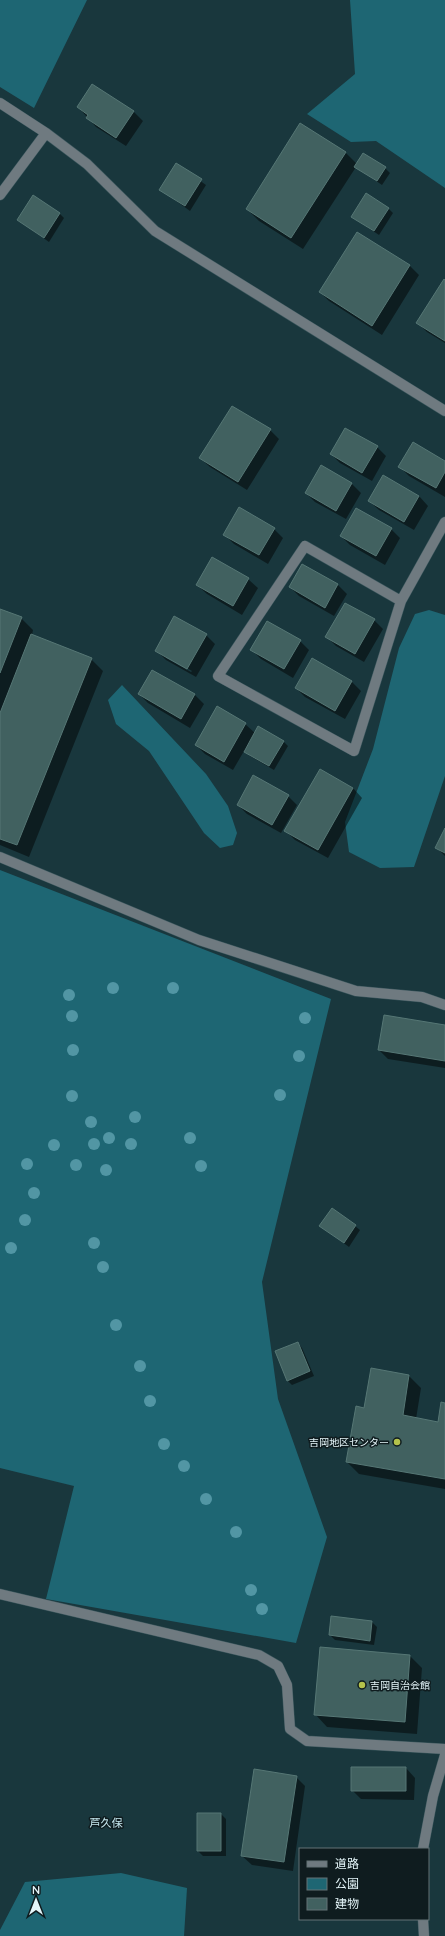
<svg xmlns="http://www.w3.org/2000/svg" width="445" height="1936" font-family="Quicksand,'Noto Sans JP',sans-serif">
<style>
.green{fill:#1e6673}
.shadow{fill:#0007;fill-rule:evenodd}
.building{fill:#416160;stroke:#567775}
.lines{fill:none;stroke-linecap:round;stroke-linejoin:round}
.minor-casing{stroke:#39555b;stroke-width:11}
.minor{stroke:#6f7a80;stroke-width:10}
.tree{fill:#5296a4}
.poi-dot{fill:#b4c24b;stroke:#0f1c1f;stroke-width:1.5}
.labels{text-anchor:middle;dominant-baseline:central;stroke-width:3;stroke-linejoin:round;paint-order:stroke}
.poi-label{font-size:10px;fill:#e4f5f9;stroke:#0f1c1f;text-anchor:end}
.neighbourhood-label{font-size:11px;fill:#c5e7ef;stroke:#0f1c1f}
</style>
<rect width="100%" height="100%" fill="#19373d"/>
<path class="green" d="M0 0H87L34 108 0 87Z
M350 0H445V188L376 141 351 142 307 114 355 74Z
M429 610 445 615V776L414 867 380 868 349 852 345 822 373 749 399 648 415 614Z
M122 685 206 774 228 806 237 833 233 845 220 848 204 833 149 751 116 724 108 700Z
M0 870 331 999 262 1282 278 1399 327 1537 296 1643 46 1599 74 1486 0 1468Z
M121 1873 187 1888 184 1936H0V1930L25 1882Z"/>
<path class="shadow" d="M78 107 133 111 143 121 126 146 96 127Z
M345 152 357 164 385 168 390 173 382 185 356 167 303 249 259 221 247 209Z
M176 164 206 185 190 211 160 189Z
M388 208 393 213 379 235 352 217Z
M60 214 64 218 49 242 18 220Z
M358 234 410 266 419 275 382 335 329 301 320 292Z
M445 281V343L427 332 418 323Z
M270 430 279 439 247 490 210 467 200 458Z
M377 447 386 456 372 481 340 463 331 454Z
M445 462V497L409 476 400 467Z
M383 476 419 496 428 506 414 530 379 510 369 501Z
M352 484 361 493 346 519 315 502 306 493Z
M274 529 283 538 268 564 234 544 224 534Z
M391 529 400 538 385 565 350 545 341 536Z
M303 565 338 585 347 594 334 616 299 596 290 587Z
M248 579 258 588 242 615 207 594 197 585Z
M0 610 21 618 33 630 32 635 91 659 103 671 29 857 0 845Z
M374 620 383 629 364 662 336 646 327 637Z
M206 635 215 644 196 677 166 660 156 650ZM166 656 192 671 191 672 166 658Z
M300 641 309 650 293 678 261 659 252 650Z
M312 660 352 682 361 691 345 719 305 697 296 688Z
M152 671 195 695 204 704 190 728 148 703 139 694Z
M245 724 255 733 283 741 288 746 274 770 250 756 244 751 233 770 205 754 196 745Z
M320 770 353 788 362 798 328 858 295 840 286 831Z
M288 796 297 805 281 833 247 814 238 805Z
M445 830V856L436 847Z
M445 1026V1068L388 1059 379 1050Z
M321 1226H355L360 1230 349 1247Z
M298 1343 302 1348 314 1376 292 1385 287 1380Z
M372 1369 409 1376 421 1388 416 1419 439 1423 445 1404V1489L359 1474 347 1462 365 1409Z
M332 1617 372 1622 377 1627 374 1645 335 1640 330 1635Z
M410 1656 422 1668 417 1734 327 1727 315 1714Z
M406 1768 415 1778 414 1800 361 1799 352 1790Z
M296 1777 305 1786 293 1871 252 1865 242 1856Z
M221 1814 226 1819V1856H203L198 1851Z"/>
<path class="building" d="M92 84 134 111 116 138 86 118 88 115 77 107Z
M300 123 346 152 291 238 246 209Z
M363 153 386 167 377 181 354 167Z
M176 163 202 179 185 206 159 190Z
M366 193 389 208 374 231 351 217Z
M33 195 60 213 44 238 17 220Z
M357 232 410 265 372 326 319 292Z
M444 279 445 280V341L416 323Z
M232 406 271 429 238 482 199 458Z
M345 428 378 446 362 473 330 454Z
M413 442 445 461V472L436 488 398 467Z
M321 465 352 483 336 511 305 493Z
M383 475 419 496 404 522 368 501Z
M239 507 275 528 259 555 223 535Z
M356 508 392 528 376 556 340 536Z
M212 557 249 578 233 606 196 585Z
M302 564 338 584 325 608 289 587Z
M345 603 375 619 355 654 325 637Z
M0 609 22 617 0 673Z
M174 616 207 634 187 669 155 651Z
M267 621 301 640 284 669 250 650Z
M31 634 92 658 17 845 0 839V713Z
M312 658 352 681 335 711 295 688Z
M152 670 195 694 181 719 138 694Z
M217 706 246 723 224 762 195 745Z
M258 726 284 741 269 766 244 752Z
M320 769 353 788 318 850 284 831Z
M253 775 289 795 272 825 237 805Z
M445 828V853L435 848Z
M384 1015 445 1025V1061L378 1050Z
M332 1208 356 1225 344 1243 319 1226Z
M298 1342 310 1371 287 1381 275 1351Z
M371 1368 409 1375 403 1415 438 1422 441 1402 445 1403V1479L346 1462 356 1406 364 1408Z
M331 1616 372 1621 370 1641 329 1635Z
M320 1647 410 1655 405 1722 314 1715Z
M351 1767H406V1791H351Z
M254 1769 297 1776 284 1862 241 1856Z
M197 1813H221V1851H197Z"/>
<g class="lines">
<g class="minor-casing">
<path id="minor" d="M0 103 46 133 87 164 155 231 445 411
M0 195 46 133
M401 601 305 546 218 676 354 751 401 601 445 522
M0 857 199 940 356 991 422 997 445 1005
M0 1594 259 1655 278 1666 287 1685 290 1729 307 1741 445 1749
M423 1849 433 1796 445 1755
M423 1919 424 1936"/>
</g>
<use href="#minor" class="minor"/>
</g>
<g class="tree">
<circle cx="113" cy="988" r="6"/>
<circle cx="173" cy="988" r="6"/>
<circle cx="69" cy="995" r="6"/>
<circle cx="72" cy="1016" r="6"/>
<circle cx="305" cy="1018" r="6"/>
<circle cx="73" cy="1050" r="6"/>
<circle cx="299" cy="1056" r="6"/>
<circle cx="280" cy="1095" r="6"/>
<circle cx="72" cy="1096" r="6"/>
<circle cx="135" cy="1117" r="6"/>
<circle cx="91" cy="1122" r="6"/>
<circle cx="109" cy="1138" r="6"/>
<circle cx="190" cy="1138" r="6"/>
<circle cx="94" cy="1144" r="6"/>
<circle cx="131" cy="1144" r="6"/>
<circle cx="54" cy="1145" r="6"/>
<circle cx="27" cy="1164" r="6"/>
<circle cx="76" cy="1165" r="6"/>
<circle cx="201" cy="1166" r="6"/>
<circle cx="106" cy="1170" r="6"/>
<circle cx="34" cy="1193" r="6"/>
<circle cx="25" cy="1220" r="6"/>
<circle cx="94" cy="1243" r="6"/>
<circle cx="11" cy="1248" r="6"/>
<circle cx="103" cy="1267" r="6"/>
<circle cx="116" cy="1325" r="6"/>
<circle cx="140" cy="1366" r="6"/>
<circle cx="150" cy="1401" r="6"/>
<circle cx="164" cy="1444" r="6"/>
<circle cx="184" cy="1466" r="6"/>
<circle cx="206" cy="1499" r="6"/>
<circle cx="236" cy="1532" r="6"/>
<circle cx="251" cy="1590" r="6"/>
<circle cx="262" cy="1609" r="6"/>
</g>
<g class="poi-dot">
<circle cx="397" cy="1442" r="4"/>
<circle cx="362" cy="1685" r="4"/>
</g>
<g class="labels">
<g class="poi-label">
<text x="389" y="1442">吉岡地区センター</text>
<text x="370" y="1685" text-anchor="start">吉岡自治会館</text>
</g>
<g class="neighbourhood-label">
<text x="106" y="1823">芦久保</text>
</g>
</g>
<rect x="299" y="1848" width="130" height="72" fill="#0f1c1f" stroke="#647376"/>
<rect x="307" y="1861" width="20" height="6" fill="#6f7a80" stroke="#647376"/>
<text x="335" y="1868" font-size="12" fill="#e4f5f9">道路</text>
<rect x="307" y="1878" width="20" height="12" fill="#1e6673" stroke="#647376"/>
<text x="335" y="1888" font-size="12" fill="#e4f5f9">公園</text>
<rect x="307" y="1898" width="20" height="12" fill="#416160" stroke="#647376"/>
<text x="335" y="1908" font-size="12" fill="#e4f5f9">建物</text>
<g transform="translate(36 1900)" stroke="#0f1c1f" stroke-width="3" paint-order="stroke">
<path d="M0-3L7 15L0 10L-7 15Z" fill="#e4f5f9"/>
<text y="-6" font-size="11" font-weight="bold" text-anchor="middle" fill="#e4f5f9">N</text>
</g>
</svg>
